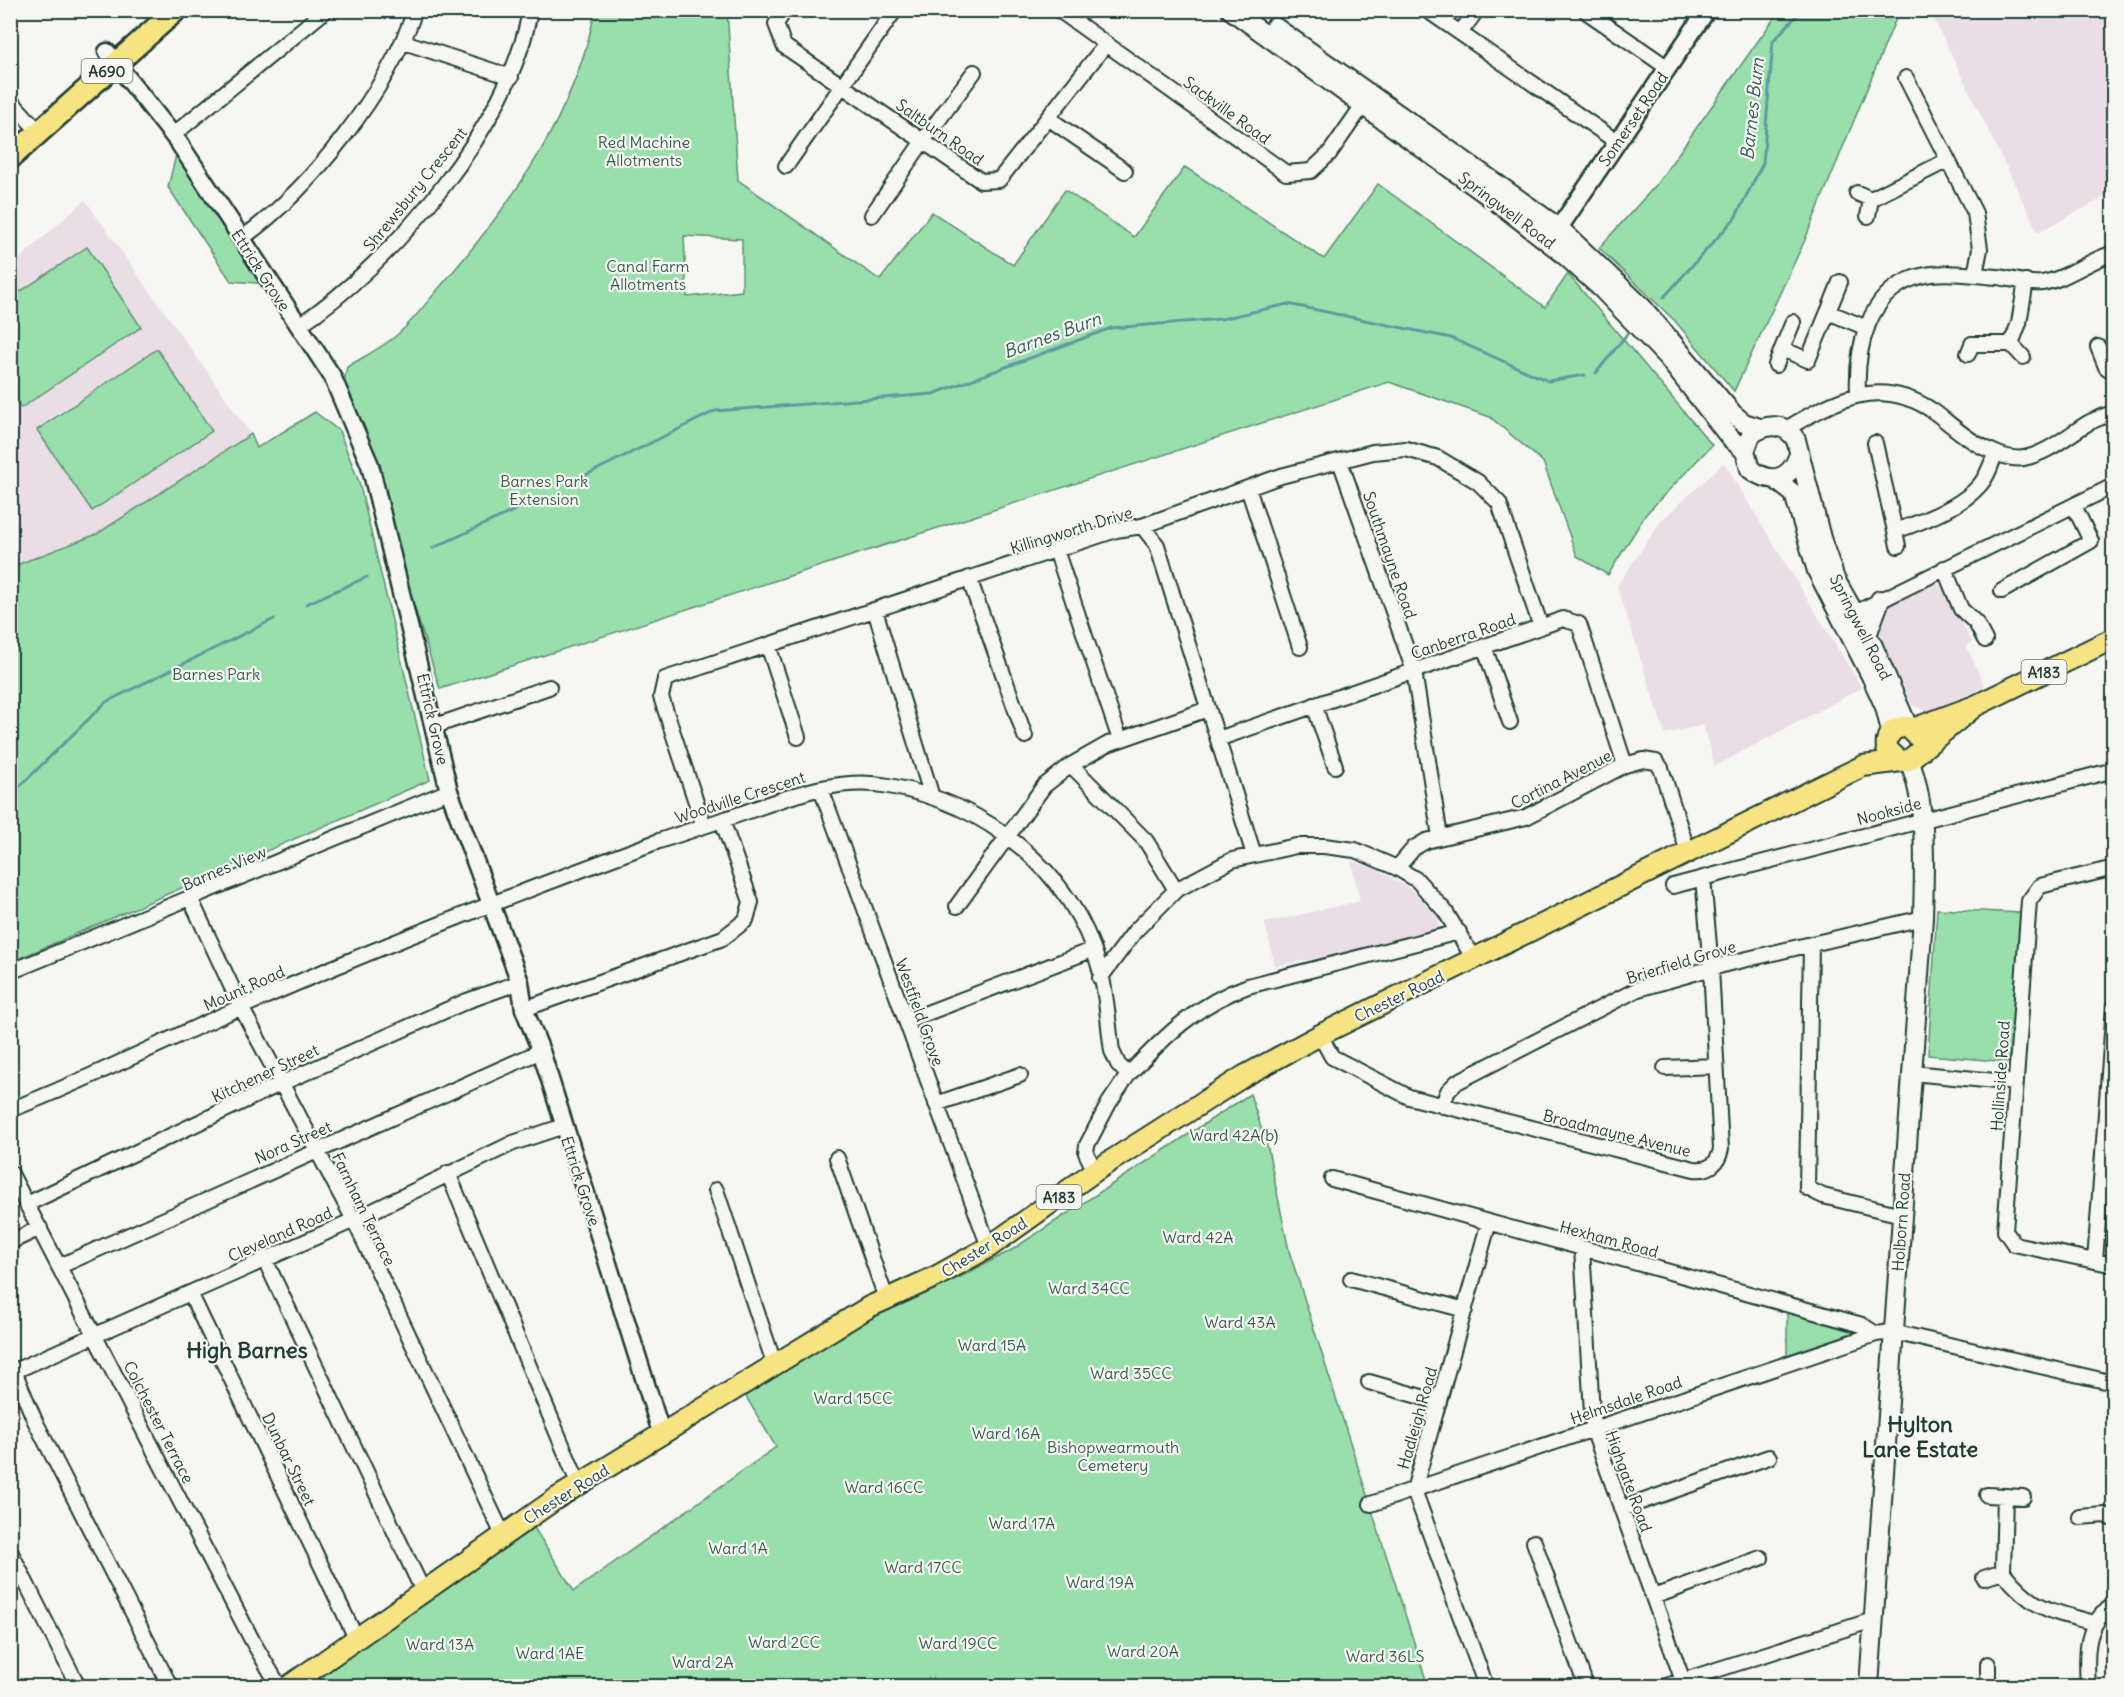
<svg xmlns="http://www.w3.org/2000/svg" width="2124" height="1697" font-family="Delius,sans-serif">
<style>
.built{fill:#eadde6}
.green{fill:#99dfac;stroke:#5c8e70;stroke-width:1.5;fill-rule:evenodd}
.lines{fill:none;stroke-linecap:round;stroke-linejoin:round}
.stream{stroke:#5f9aa0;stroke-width:3}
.minor-casing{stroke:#1f3d34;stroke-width:18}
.tertiary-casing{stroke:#1f3d34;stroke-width:21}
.secondary-casing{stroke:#1f3d34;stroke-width:22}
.primary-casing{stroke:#1f3d34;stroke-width:24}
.trunk-casing{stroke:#1f3d34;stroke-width:26}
.minor{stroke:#f6f6f2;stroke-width:14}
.tertiary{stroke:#f6f6f2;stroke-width:16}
.secondary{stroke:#f6f6f2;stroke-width:18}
.primary{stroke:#f6e381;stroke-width:20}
.trunk{stroke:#f6e381;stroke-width:21}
.labels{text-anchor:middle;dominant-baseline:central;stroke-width:4.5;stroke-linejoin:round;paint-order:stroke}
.shield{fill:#f6f6f2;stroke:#60746d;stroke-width:1.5}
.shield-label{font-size:15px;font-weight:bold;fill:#1f3d34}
.street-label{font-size:16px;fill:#1f3d34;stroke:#f6f6f2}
.park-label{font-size:16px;fill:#375d4c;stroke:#f6f6f2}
.water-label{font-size:18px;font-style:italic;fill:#345c58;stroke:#f6f6f2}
.district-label{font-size:22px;font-weight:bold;fill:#1f3d34;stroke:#f6f6f2}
</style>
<rect width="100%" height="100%" fill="#f6f6f2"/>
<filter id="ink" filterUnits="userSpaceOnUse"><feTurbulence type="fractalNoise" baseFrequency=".0167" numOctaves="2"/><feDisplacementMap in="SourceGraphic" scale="12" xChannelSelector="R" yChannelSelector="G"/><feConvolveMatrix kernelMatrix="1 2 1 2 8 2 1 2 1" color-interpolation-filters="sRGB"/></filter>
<g filter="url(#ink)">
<path class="built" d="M1930 11H2113V193L2038 232Z
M85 200 251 434 97 534 11 567 10 267Z
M1724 463 1862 688 1715 766 1703 725 1665 734 1617 586 1661 521Z
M1933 582 1942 586 1972 642 1966 646 1985 687 1929 712 1912 705 1876 630 1880 609Z
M1351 861 1376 869 1412 890 1438 918 1439 924 1436 929 1429 933 1372 948 1275 966 1265 923 1360 901Z"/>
<path class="green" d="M727 10 738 180 880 280 932 212 1013 265 1065 190 1134 237 1185 167 1324 259 1378 184 1545 307 1568 274 1712 445 1646 514 1608 575 1577 556 1543 462 1490 417 1389 382 440 689 344 381 347 367C363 357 383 347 397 335 415 319 430 298 446 280 513 202 575 114 595 11ZM684 236 742 239V291L687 297Z
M1780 10 1899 11 1804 242 1734 391 1675 321 1599 248 1656 185Z
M179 143 271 284 231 281 168 187Z
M87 247 141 327 21 408 11 393V298Z
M157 349 212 431 92 511 37 430Z
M315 412 339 431 359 482 430 780 11 962V567L97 534 251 434 257 448Z
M1937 909 2021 913 2009 1062 1928 1055Z
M1250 1094 1268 1149 1289 1251 1428 1686H307L533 1526 574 1591 776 1447 745 1395 864 1319 960 1277 1010 1251Z
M1787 1313 1855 1332 1787 1355Z"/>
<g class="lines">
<path class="stream" d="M1664 297 1735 218 1763 163 1773 41 1802 10
M1596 373 1627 334
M572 482 715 411 933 394 1111 328 1221 319 1288 304 1451 338 1548 381 1585 375
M433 548 543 497
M306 604 367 577
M10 796 106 702 274 619"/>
<g class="minor-casing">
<path id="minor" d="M785 10 776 24 784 46 981 181 999 180 1106 44
M1059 10 1286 173 1311 171 1329 154 1368 98
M1427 10 1617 142
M1587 12 1668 68
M1460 33 1477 10
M404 42 511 77
M1906 78 1975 213 1980 249 1975 275
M10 100 40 133
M1048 118 1125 171
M173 135 326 10
M786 166 895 10
M1857 193 1871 199 1948 160
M872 215 923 141 974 72
M1868 216 1871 199
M241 239C310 190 388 91 415 10
M1840 282 1828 312 1867 328
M1793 322 1782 349 1808 360 1828 312
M298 326C392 264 512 123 530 10
M2011 344 2023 357
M2098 347 2106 367 2114 372
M1968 354 1972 344H2011L2019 323 2026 281
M1776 365 1782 349
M1858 393C1856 350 1867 294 1914 278 1939 269 1971 275 1997 277 2011 278 2028 285 2042 283 2067 279 2089 260 2114 253
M1786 429C1835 400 1879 375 1933 411 1951 424 1965 439 1985 448 1997 454 2010 460 2024 458 2049 453 2068 435 2088 423 2096 419 2105 416 2114 412
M1875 443 1895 531C1922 522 1959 508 1978 487 1987 478 1991 465 1995 454
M1340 461 1414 671 1440 837
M1248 488 1300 647
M1142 526 1157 545 1254 855
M1895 531 1898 546
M1056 550 1120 740
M1944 568 1961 609 1976 623 1985 640
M969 578 1025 736
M2002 591 2091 541 2074 506
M875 610 932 797
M1855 613 2109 488
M768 645 798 737
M1484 646 1510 722
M1314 705 1335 766
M435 726 549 687
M1218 739 1563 619 1579 624 1625 765
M1071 765 1146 841 1176 890
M821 789 989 1247
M704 826 661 697 665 679 1116 530 1142 526 1281 476 1373 452 1406 449 1438 458 1478 482 1499 503 1541 627
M1397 868 1414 848 1426 841 1526 817 1625 765 1643 760 1656 762 1661 768 1688 852
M2114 868 2040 886 2029 901 2005 1231 2014 1244 2114 1265
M1673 886 2114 770
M191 900 241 1007 354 1220 503 1535
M957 906 1044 786 1071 765 1108 744 1208 709
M1811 944 1807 1188 1823 1196 1902 1215
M10 972 449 791
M1100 978 1135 931 1176 890 1232 860 1296 846H1324L1355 850 1397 868 1417 880 1445 911 1474 959
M524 1009 723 938 746 920 751 902 722 820
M906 1021 1092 950
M1320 1035 1332 1057 1409 1097 1694 1169C1709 1171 1718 1164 1721 1149L1711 968 1703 878
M1665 1068 1716 1066
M1912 1073 2016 1083
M1128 1075C1165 1036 1197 1004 1248 986L1459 932
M936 1104 1020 1075
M1442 1106 1448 1091 1457 1082 1638 989 1726 964 1923 918
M10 1110C91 1079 167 1039 246 1005 382 945 520 892 659 841 680 834 701 827 722 820 776 803 831 775 889 786 985 803 1072 870 1099 966 1107 993 1108 1024 1112 1051L1118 1064 1128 1075 1109 1103 1087 1145 1086 1153 1095 1171
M837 1158 886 1298
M10 1172 253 1642 279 1686
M448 1173 579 1485
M1332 1179 1862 1325 1876 1334
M716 1190 775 1366
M27 1204 282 1083 467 1001 520 982
M10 1242 40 1228
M1582 1248 1593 1429 1683 1681
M264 1258 424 1593
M2095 1261 2114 1006
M60 1266 541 1051
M1351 1279 1465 1310
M190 1293 357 1640
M14 1371 35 1421 170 1686
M10 1373 354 1220 513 1143 564 1126
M1369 1382 1439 1402
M1987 1495 2023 1497
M2005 1496 2003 1572C2033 1610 2050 1611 2095 1623
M1371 1504 1876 1334 1893 1332 2114 1383
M1621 1509 1769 1457
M2080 1517 2105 1515 2114 1520
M1534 1542 1586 1686
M10 1551 78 1686
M1984 1578 2003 1572
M1653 1597 1761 1558
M1988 1664V1686
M1486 1686 1414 1490 1489 1222
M1666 1686 1873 1620
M2088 1686C2086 1657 2084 1622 2114 1605"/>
</g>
<g class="tertiary-casing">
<path id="tertiary" d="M107 52 179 143 332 376 370 465 449 791 520 982 524 1009 541 1051 662 1435
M1559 228 1707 10"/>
</g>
<g class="secondary-casing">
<path id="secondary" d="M1231 10 1501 205 1560 251 1601 288 1667 357 1731 439 1745 451
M1275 27 1559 228 1642 307 1733 414 1744 423 1760 428
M1798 457C1789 481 1769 484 1750 469L1745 451 1751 435C1766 423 1785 422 1796 440L1821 538 1835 579 1873 646 1908 727
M1775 479 1794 494 1817 571 1871 676 1885 707 1891 731
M1867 635 1880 600
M1869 1686 1923 918C1924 867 1928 807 1909 760"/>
</g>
<g class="primary-casing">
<path id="primary" d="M1913 729 1975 706 2114 638
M1899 760 1887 749C1885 735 1893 726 1908 727L1919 738
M289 1686 557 1498 869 1307 937 1276 989 1247 1095 1171 1244 1076 1320 1035 1834 780 1863 766 1909 760 1975 706"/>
</g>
<g class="trunk-casing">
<path id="trunk" d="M10 158 176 10"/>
</g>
<use href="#minor" class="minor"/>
<use href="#tertiary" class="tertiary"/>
<use href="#secondary" class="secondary"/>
<use href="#primary" class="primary"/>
<use href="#trunk" class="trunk"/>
</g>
</g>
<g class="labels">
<g class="shield">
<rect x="81.5" y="59" width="51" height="24" rx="4.5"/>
<rect x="2021.5" y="660" width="45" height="24" rx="4.5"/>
<rect x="1036.5" y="1185" width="45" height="24" rx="4.5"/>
</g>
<g class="shield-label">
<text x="107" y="71">A690</text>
<text x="2044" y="672">A183</text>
<text x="1059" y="1197">A183</text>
</g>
<g class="street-label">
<text transform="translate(1227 110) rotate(36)">Sackville Road</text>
<text transform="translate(1633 119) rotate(-56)">Somerset Road</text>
<text transform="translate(940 132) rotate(35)">Saltburn Road</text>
<text transform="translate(415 189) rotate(-51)">Shrewsbury Crescent</text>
<text transform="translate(1507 210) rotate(37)">Springwell Road</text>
<text transform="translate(261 270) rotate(57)">Ettrick Grove</text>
<text transform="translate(1071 530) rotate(-17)">Killingworth Drive</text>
<text transform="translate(1390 555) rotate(71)">Southmayne Road</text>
<text transform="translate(1861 627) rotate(63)">Springwell Road</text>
<text transform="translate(1463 636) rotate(-19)">Canberra Road</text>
<text transform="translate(433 719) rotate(77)">Ettrick Grove</text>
<text transform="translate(1561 779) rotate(-27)">Cortina Avenue</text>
<text transform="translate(740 797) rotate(-18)">Woodville Crescent</text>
<text transform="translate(1889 811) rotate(-15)">Nookside</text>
<text transform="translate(224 868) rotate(-23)">Barnes View</text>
<text transform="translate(1681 962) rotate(-17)">Brierfield Grove</text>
<text transform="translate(244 988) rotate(-24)">Mount Road</text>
<text transform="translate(1399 996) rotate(-26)">Chester Road</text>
<text transform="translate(920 1012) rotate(70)">Westfield Grove</text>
<text transform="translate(265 1073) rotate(-25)">Kitchener Street</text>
<text transform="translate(2000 1076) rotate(-86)">Hollinside Road</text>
<text transform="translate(1617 1133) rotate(14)">Broadmayne Avenue</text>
<text transform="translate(293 1142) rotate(-24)">Nora Street</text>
<text transform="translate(581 1181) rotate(72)">Ettrick Grove</text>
<text transform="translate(364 1209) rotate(64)">Farnham Terrace</text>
<text transform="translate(1901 1222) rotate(-86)">Holborn Road</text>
<text transform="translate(280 1234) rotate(-24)">Cleveland Road</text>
<text transform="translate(1609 1239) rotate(15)">Hexham Road</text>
<text transform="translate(984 1247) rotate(-32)">Chester Road</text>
<text transform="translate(1626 1400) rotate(-19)">Helmsdale Road</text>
<text transform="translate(1417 1418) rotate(-74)">Hadleigh Road</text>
<text transform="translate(159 1422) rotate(63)">Colchester Terrace</text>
<text transform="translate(289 1459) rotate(64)">Dunbar Street</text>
<text transform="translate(1629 1481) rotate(70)">Highgate Road</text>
<text transform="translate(566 1494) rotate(-32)">Chester Road</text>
</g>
<g class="park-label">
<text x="644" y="142">Red Machine<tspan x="644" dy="18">Allotments</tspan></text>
<text x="648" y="266">Canal Farm<tspan x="648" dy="18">Allotments</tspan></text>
<text x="544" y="481">Barnes Park<tspan x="544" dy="18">Extension</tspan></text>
<text x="216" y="674">Barnes Park</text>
<text x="1234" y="1135">Ward 42A(b)</text>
<text x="1198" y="1237">Ward 42A</text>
<text x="1089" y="1288">Ward 34CC</text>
<text x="1240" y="1322">Ward 43A</text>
<text x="992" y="1345">Ward 15A</text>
<text x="1131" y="1373">Ward 35CC</text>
<text x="853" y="1398">Ward 15CC</text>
<text x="1006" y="1433">Ward 16A</text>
<text x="1113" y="1447">Bishopwearmouth<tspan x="1113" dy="18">Cemetery</tspan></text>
<text x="884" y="1487">Ward 16CC</text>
<text x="1022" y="1523">Ward 17A</text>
<text x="738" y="1548">Ward 1A</text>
<text x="923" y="1567">Ward 17CC</text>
<text x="1100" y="1582">Ward 19A</text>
<text x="784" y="1642">Ward 2CC</text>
<text x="958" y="1643">Ward 19CC</text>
<text x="440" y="1644">Ward 13A</text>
<text x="1143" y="1651">Ward 20A</text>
<text x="550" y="1653">Ward 1AE</text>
<text x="1385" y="1656">Ward 36LS</text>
<text x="703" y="1662">Ward 2A</text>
</g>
<g class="water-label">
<text transform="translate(1752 109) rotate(-84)">Barnes Burn</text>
<text transform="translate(1052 335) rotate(-20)">Barnes Burn</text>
</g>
<g class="district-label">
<text x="247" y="1350">High Barnes</text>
<text x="1920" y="1424">Hylton<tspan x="1920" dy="25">Lane Estate</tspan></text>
</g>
</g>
<rect width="2124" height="1697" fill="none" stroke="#f6f6f2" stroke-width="36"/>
<rect x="18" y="18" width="2088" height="1661" fill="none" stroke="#1f3d34" stroke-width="2" filter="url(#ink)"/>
</svg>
